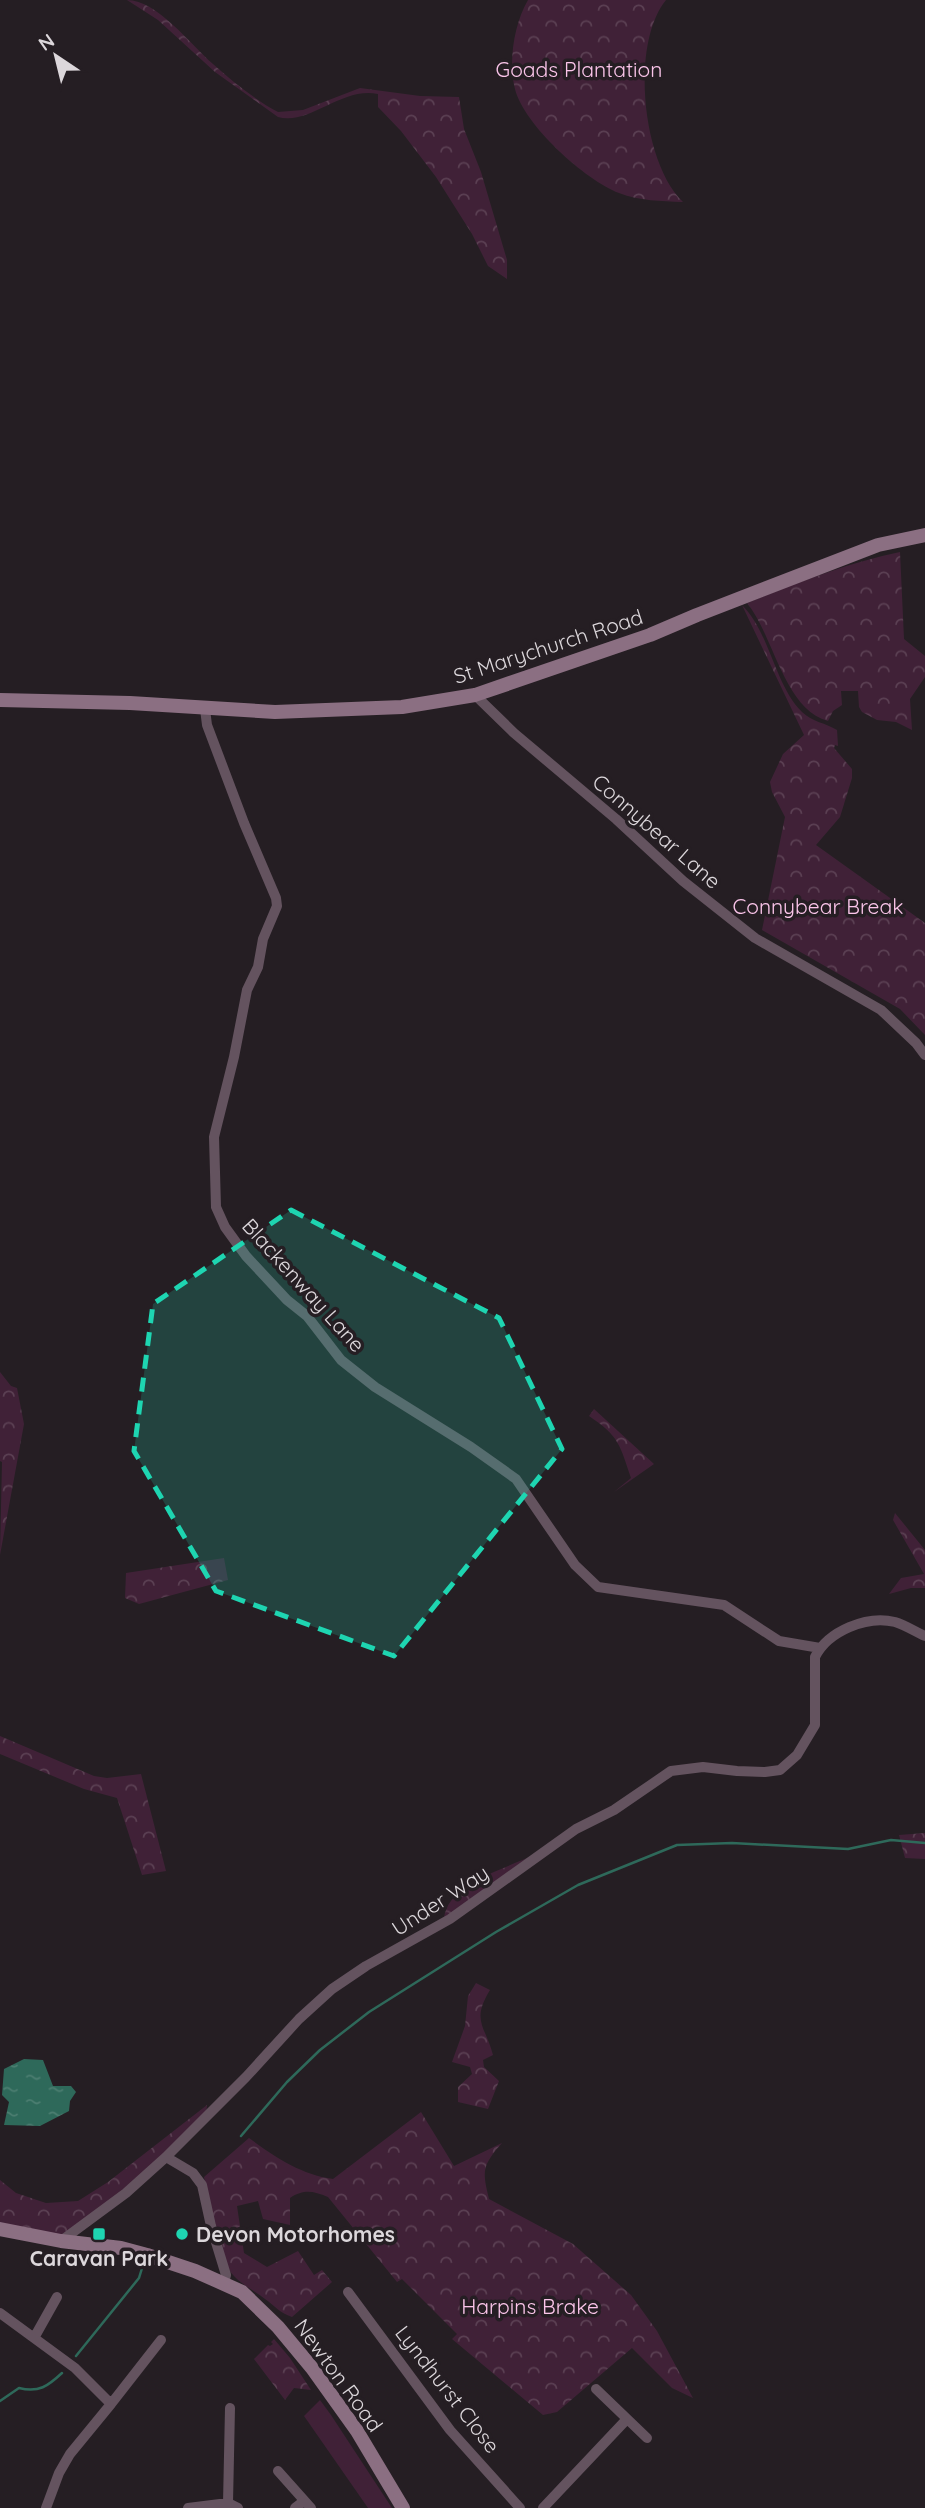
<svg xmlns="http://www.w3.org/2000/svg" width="925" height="2508" font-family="Quicksand,sans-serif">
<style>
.green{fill:#402137}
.forest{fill:url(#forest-crowns)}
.water{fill:url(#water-ripples)}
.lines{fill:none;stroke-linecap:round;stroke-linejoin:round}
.stream{stroke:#2e695a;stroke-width:2.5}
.street{stroke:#64535f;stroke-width:10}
.secondary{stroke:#8b6f82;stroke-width:14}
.marked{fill:#1ed5b1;fill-opacity:0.2;stroke:#1ed5b1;stroke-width:5;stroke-dasharray:14 9;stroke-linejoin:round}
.poi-dot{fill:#1ed5b1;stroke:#251e23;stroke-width:2.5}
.labels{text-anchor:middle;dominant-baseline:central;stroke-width:7;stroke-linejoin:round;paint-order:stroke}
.park-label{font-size:21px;fill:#fbc5ea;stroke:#251e23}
.street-label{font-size:21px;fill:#dcd7db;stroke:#251e23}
.poi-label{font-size:21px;font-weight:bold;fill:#dcd7db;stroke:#251e23;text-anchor:start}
</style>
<defs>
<pattern id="forest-crowns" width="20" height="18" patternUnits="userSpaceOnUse" patternTransform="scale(1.75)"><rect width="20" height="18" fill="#402137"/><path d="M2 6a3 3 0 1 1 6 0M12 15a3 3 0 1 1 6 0" fill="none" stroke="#5b4053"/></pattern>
<pattern id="water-ripples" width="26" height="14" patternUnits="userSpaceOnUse" patternTransform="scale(1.75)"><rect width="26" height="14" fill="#2e695a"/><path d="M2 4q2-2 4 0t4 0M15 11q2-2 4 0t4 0" fill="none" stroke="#4c7e71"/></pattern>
</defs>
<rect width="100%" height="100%" fill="#251e23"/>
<path class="green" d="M320 2400 331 2415 392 2508H368L304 2416Z"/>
<path class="forest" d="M127 0C157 0 191 45 213 64 232 81 255 100 278 112L303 110 360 88 420 96 459 97 464 129 481 172 507 260V279L488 266 472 234 436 177 401 131 378 107V94C342 86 309 126 278 117L215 72 158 20Z
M528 0H666C630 44 642 163 683 202 661 201 640 201 619 193 585 180 524 125 515 89 508 62 514 24 528 0Z
M900 552 904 639 925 656V677L910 699 912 730 896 722 877 720 862 712 859 707 858 691H841L842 705 833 711 828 721C784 709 774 636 747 603 797 583 847 563 900 552Z
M742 605C770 633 775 686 802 712 812 722 826 723 837 730L838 746 835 745 834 748 852 769V778L840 817 816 845 925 923V1035L900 1009 762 930 785 817 772 792 770 782 783 754 804 735Z
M0 1372 11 1386 17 1388 24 1424 0 1555 2 1462 0 1461Z
M594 1409 654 1464 614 1492 631 1478C620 1445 619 1436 589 1416Z
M895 1513 925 1550V1588H911L889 1594 901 1578 924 1574 893 1520Z
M224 1558 228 1580 139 1604 125 1598 126 1573Z
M0 1736 94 1776 107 1778 141 1774 166 1871 142 1875 117 1798 84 1789 0 1754Z
M925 1833V1859L905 1858 899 1835Z
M529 1857 444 1918C448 1884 502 1870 529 1857Z
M476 1983 490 1990C471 2021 485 2025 493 2055L483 2060 484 2067 499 2081 488 2109 458 2102V2087L472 2074 470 2067 452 2062 465 2026 468 1996Z
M207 2105 206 2117 178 2144 61 2241 0 2229V2180L16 2193 46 2203 78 2201 108 2182Z
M421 2112 454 2166 502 2143C482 2166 482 2170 489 2199L573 2244 631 2295 657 2331 693 2398 672 2388 632 2348 557 2412 543 2415 452 2339 457 2334 402 2279 397 2282 328 2197C313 2191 304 2189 290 2198V2225L263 2219 258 2201 237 2206 244 2253 267 2267 298 2251 314 2275 322 2270 332 2282 292 2317C280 2313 275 2306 265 2299 255 2291 242 2285 234 2276 217 2260 209 2201 204 2177L249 2138C275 2157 300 2174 333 2179Z
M274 2339 290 2358 311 2390 294 2388 285 2400 254 2359 268 2345 270 2346 273 2344 271 2342Z"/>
<path class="water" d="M24 2059 43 2060 53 2086H71L76 2092 70 2101 69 2111 40 2126 4 2125 9 2102 2 2095 4 2069Z"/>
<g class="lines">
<path class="stream" d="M241 2136 287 2082 320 2050 369 2012 496 1932 578 1885 677 1845 732 1843 848 1849 891 1840 925 1843
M76 2356 139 2278 143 2265
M0 2401 19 2388C39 2393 48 2386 62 2373"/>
<path class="street" d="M475 695 514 733 616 819 683 881 755 938 881 1010 916 1043 925 1055
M205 709 207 725 244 823 276 898 277 906 263 939 258 967 247 990 234 1057 214 1137 216 1207 225 1227 246 1256 287 1300 307 1316 341 1360 375 1387 471 1447 516 1479 575 1565 598 1587 724 1605 779 1641 820 1648
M166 2157 193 2173 202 2185 211 2226 226 2275 224 2283
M61 2241 126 2193 166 2157 246 2077 299 2019 332 1989 366 1966 450 1919 576 1829 614 1810 671 1771 703 1767 737 1771 765 1772 780 1770 797 1755 815 1725V1657C828 1631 867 1615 895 1622 905 1625 916 1632 925 1636
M348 2292 450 2430 520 2508
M0 2313 75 2368 111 2404 161 2340
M34 2338 57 2297
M596 2389 647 2438
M278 2471 311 2508
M228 2503 230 2408
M46 2508 59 2473 70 2454 111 2404
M188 2508 228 2503 238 2508
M295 2508 304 2501
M543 2508 627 2419"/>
<path class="secondary" d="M0 700 130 703 275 712 402 707 475 695 650 635 697 615 878 545 925 535
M0 2229 61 2241 121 2248 147 2255 195 2271 242 2292 278 2327 312 2368 357 2431 403 2508"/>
</g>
<path class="marked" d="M291 1210 499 1318 562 1449 394 1656 216 1591 134 1451 153 1304Z"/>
<g class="poi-dot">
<rect x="92" y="2227" width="14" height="14" rx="3.5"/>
<circle cx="182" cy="2234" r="7"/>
</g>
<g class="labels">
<g class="park-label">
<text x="579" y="69">Goads Plantation</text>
<text x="818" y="906">Connybear Break</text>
<text x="530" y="2306">Harpins Brake</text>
</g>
<g class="street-label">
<text transform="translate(548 646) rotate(-18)">St Marychurch Road</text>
<text transform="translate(657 831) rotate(41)">Connybear Lane</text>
<text transform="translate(304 1285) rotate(48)">Blackenway Lane</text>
<text transform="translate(440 1900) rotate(-33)">Under Way</text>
<text transform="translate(339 2375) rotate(54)">Newton Road</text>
<text transform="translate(448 2389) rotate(52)">Lyndhurst Close</text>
</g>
<g class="poi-label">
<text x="196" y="2234">Devon Motorhomes</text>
<text x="99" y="2258" text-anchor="middle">Caravan Park</text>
</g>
</g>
<g transform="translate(56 56) rotate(325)" stroke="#251e23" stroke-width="5" paint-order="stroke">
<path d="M0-5L12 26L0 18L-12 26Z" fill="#dcd7db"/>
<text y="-10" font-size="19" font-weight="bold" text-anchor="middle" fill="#dcd7db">N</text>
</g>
</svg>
